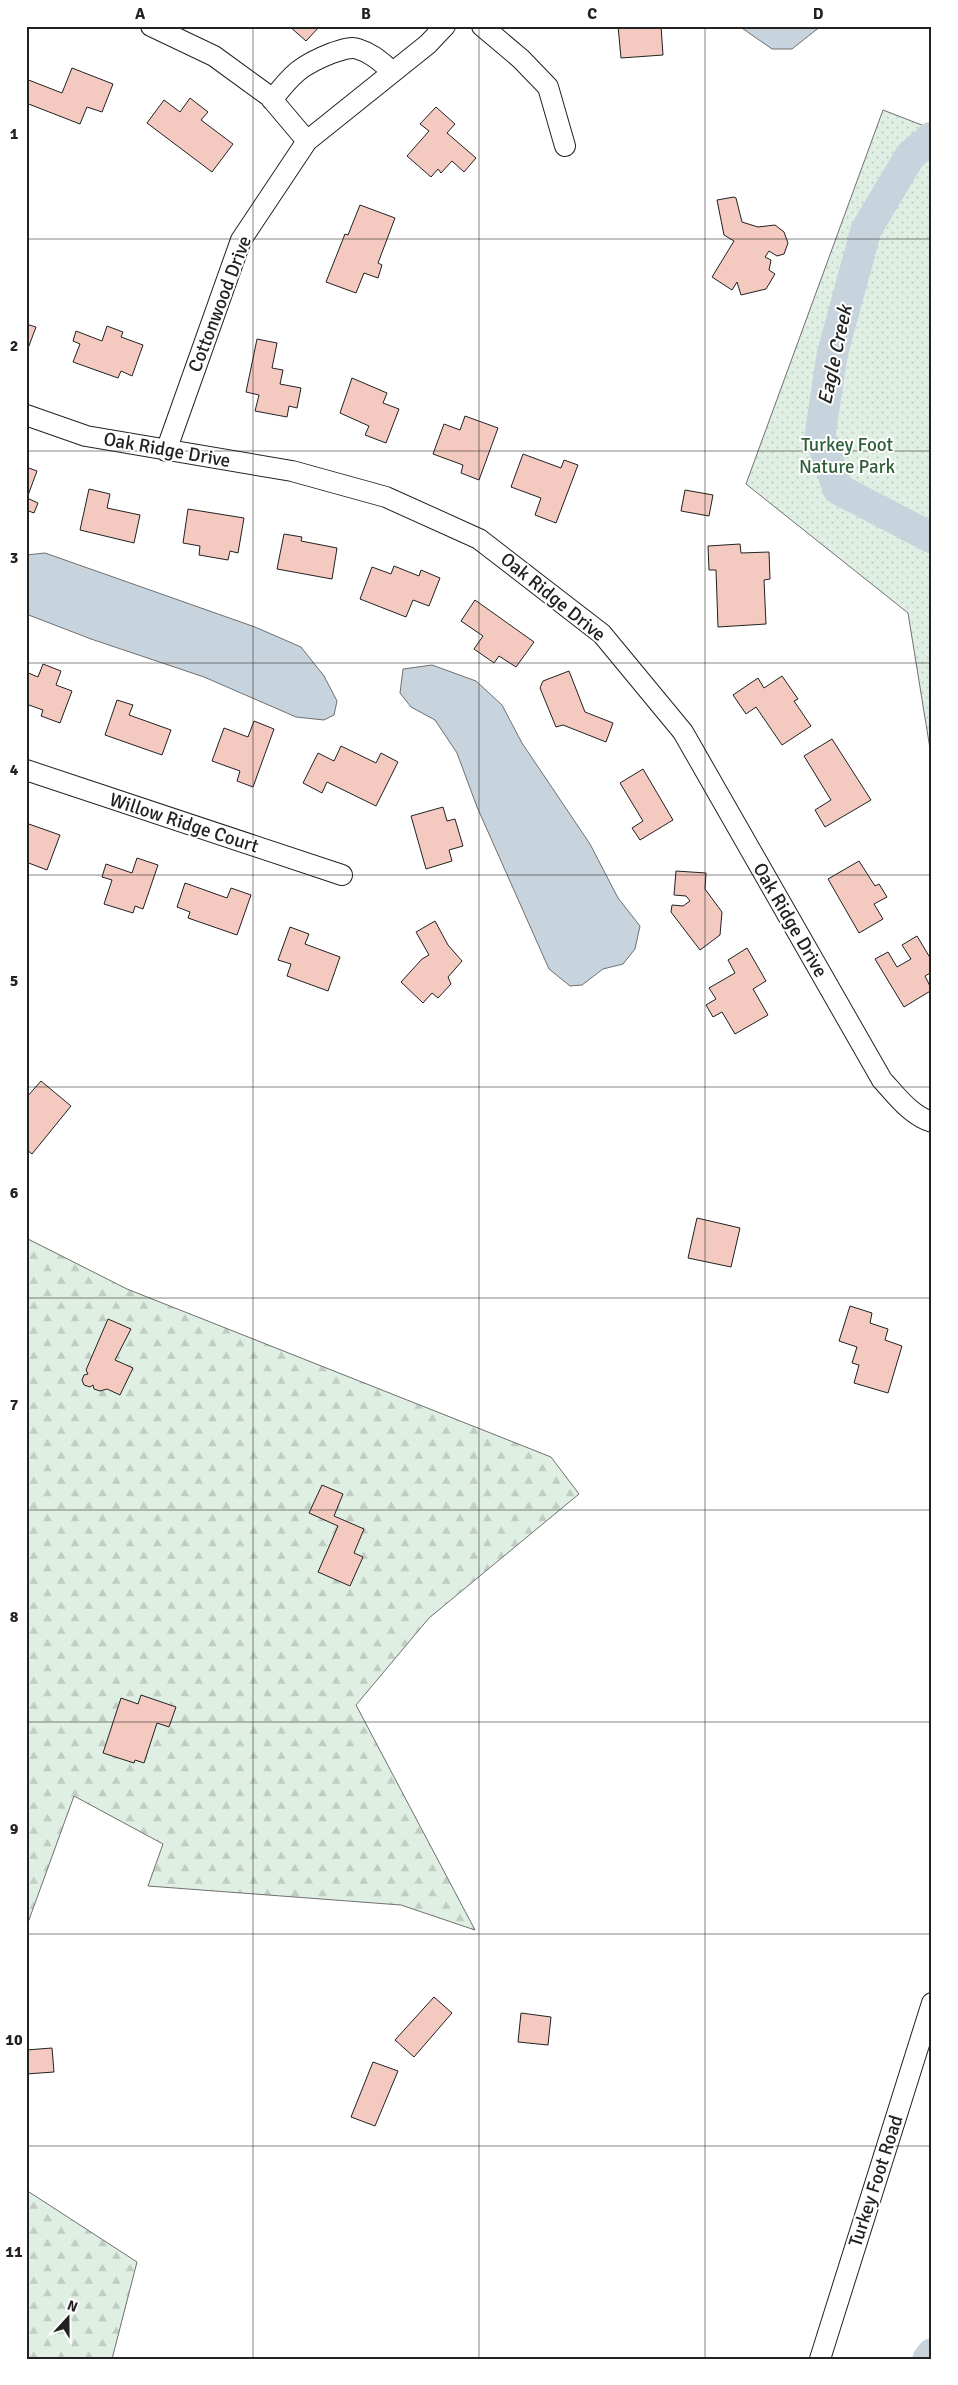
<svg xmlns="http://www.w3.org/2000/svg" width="958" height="2385" font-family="Signika,sans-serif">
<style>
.forest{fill:url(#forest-firs);stroke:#6f6f6f}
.park{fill:url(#park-dots);stroke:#6f6f6f}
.water{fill:#c7d3dd;stroke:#6f6f6f}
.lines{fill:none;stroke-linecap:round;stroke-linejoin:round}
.river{stroke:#c7d3dd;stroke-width:31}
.building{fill:#f3c9c0;stroke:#222}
.minor-casing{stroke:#222;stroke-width:22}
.minor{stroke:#fff;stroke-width:20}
.grid{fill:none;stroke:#222;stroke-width:1;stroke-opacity:0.55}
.labels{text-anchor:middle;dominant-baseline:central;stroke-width:4;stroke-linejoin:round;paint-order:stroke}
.street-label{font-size:19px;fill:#222;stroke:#fff}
.park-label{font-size:19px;fill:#2f5e38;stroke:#fff}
.water-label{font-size:20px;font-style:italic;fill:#222;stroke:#fff}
.neatline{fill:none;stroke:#222;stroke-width:2}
.grid-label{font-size:16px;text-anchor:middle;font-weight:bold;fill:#222}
</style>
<defs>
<pattern id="forest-firs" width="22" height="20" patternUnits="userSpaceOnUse" patternTransform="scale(1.25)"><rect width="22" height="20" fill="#e0efe3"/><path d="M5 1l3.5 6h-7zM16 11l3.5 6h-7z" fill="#c0cdc2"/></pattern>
<pattern id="park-dots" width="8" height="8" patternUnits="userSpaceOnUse" patternTransform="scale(1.25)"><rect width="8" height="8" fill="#e0efe3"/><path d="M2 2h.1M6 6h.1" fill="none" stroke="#c0cdc2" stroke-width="1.8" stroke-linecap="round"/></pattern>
</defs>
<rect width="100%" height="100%" fill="#fff"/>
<path class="forest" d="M26 1238 127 1289 551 1457 579 1494 429 1618 356 1705 475 1930 401 1905 148 1886 163 1844 74 1796 26 1928Z
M26 2190 137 2262 112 2359H26Z"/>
<path class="park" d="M883 110 932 129V761L908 613 746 484Z"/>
<path class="water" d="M739 26H821L792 49H772Z
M45 553 255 627 301 647 324 676 337 701 334 715 324 720 296 717 204 677 91 639 26 614V555Z
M432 665 476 681 502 705 522 743 590 844 618 898 640 926 635 949 623 964 603 969 582 985 570 986 549 969 477 807 457 753 435 720 411 707 400 693 403 669Z"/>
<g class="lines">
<path class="river" d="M932 137 910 156 866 230 832 355 820 436 838 489 932 538
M928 2359 932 2354"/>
</g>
<path class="building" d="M289 26H320L306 41Z
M618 26H661L663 55 621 58Z
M72 68 113 84 102 112 87 107 80 124 26 103V79L62 93Z
M190 98 208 112 201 120 233 144 212 172 147 123 164 100 180 112Z
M436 107 455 124 447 133 476 158 464 172 452 161 441 173 438 169 431 177 407 156 429 131 420 124Z
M734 197 736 198 742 222 758 227 775 225 784 232 788 243 784 254 777 256 769 251 765 257 771 260 769 270 775 274 766 289 741 295 737 282 732 290 712 277 734 241 724 235 717 200Z
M360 205 395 218 378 263 382 265 378 278 364 273 356 293 326 282 345 234 348 235Z
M26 324 36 327 27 351H26Z
M107 326 123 332 121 337 143 345 132 376 121 371 118 378 73 362 80 344 73 341 76 331 102 341Z
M257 339 277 343 272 368 283 370 280 384 301 388 297 408 289 406 287 417 255 411 259 395 246 392Z
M352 378 387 393 383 403 399 409 386 443 365 435 369 426 340 413Z
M465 416 498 428 479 480 461 473 463 465 433 454 444 424 460 430Z
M523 454 561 468 564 460 578 465 556 523 535 515 541 498 511 487Z
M26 467 37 471 27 498 38 503 34 513 26 510Z
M89 489 110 494 107 508 140 515 134 543 80 530Z
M685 490 713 495 709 516 681 511Z
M188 509 244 518 238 553 230 551 228 560 199 555 200 546 183 543Z
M284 534 302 537 301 541 337 548 332 579 277 569Z
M740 544 741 553 769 552 770 579 764 580 766 624 718 627 716 570H709L708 546Z
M394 566 419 576 421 570 440 578 429 606 413 600 406 617 360 599 372 567 391 574Z
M475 600 534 642 516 667 499 656 494 663 474 649 483 636 461 621Z
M43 664 61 671 56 685 72 691 60 723 41 716 43 710 26 704V672L38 677Z
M569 671 585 712 613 723 606 742 563 725 556 727 540 688 543 681Z
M782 676 798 699 794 701 811 726 782 745 756 707 746 714 733 695 758 678 764 688Z
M117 700 133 705 129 715 171 730 162 755 105 735Z
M254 721 274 729 253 787 237 781 240 771 212 761 224 728 248 737Z
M832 739 871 800 825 827 815 810 831 800 804 756Z
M341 746 376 763 381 753 398 762 376 806 327 782 322 793 303 783 318 753 334 761Z
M643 769 673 820 640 840 632 828 643 821 620 783Z
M443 807 447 821 455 819 463 846 449 850 452 861 426 869 411 816Z
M26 823 60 835 47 870 26 862Z
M137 858 158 865 143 909 135 906 133 913 104 904 112 880 102 877 106 864 132 873Z
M859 861 875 886 879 884 887 897 874 904 883 919 859 933 828 879Z
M676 871 706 873 705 889 722 912 720 935 700 950 671 912 672 905 683 906 690 901 686 896 674 895Z
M185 883 227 898 231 888 251 895 237 935 188 918 190 912 177 907Z
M435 921 448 945 462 961 448 977 451 984 438 998 432 993 423 1003 401 982 422 959 429 955 416 932Z
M290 927 309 934 305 944 340 957 328 991 287 976 291 964 278 960Z
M917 936 932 961V972L925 976 932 990 904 1007 875 959 888 952 897 967 911 959 902 945Z
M747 948 766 981 753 989 768 1015 735 1034 722 1012 713 1017 706 1005 716 999 709 988 735 973 728 960Z
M41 1081 71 1106 32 1154 26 1149V1098Z
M697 1218 740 1228 731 1267 688 1258Z
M850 1306 872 1313 870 1323 888 1329 885 1340 902 1346 888 1393 854 1383 859 1365 852 1363 857 1347 839 1341Z
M108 1319 131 1329 115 1360 133 1368 120 1395 107 1389 100 1391 94 1389 93 1385 90 1387 84 1385 82 1380 84 1375 88 1374 86 1370Z
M322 1485 343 1494 334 1516 364 1529 354 1553 363 1557 350 1586 318 1572 338 1526 309 1513Z
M141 1695 176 1707 169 1727 157 1723 144 1763 135 1760 134 1763 103 1753 121 1698 138 1704Z
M434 1997 452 2013 414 2057 395 2040Z
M521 2013 551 2017 548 2045 518 2042Z
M52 2048 54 2072 26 2074V2050Z
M373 2062 398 2071 375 2126 351 2117Z"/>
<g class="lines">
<g class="minor-casing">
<path id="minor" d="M151 26 214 56 269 96 307 141
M482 26 521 59 548 87 565 146
M272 100C292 74 301 65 332 53 339 51 350 46 358 49 372 53 382 63 393 72
M26 415 86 436 292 471 386 497 479 539 602 634 683 732 882 1080C896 1095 911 1116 932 1122
M166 451 241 240 307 141 428 44 445 26
M26 770 342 875
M820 2359 932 2003"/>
</g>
<use href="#minor" class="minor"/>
</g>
<path class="grid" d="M253 26V2359M479 26V2359M705 26V2359M26 239H932M26 451H932M26 663H932M26 875H932M26 1087H932M26 1298H932M26 1510H932M26 1722H932M26 1934H932M26 2146H932"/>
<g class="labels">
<g class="street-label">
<text transform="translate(220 304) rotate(-69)">Cottonwood Drive</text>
<text transform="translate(167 450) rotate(10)">Oak Ridge Drive</text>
<text transform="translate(553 597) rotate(39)">Oak Ridge Drive</text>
<text transform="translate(184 823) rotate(18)">Willow Ridge Court</text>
<text transform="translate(790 920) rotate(60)">Oak Ridge Drive</text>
<text transform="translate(876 2181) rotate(-72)">Turkey Foot Road</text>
</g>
<g class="park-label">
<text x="847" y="445">Turkey Foot<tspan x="847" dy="22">Nature Park</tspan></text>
</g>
<g class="water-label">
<text transform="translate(835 355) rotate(-78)">Eagle Creek</text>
</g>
</g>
<rect width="958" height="2385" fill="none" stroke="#ffffff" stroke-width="55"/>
<g transform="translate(68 2318) rotate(21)" stroke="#ffffff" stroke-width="4" paint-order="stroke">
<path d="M0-4L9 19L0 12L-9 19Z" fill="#222222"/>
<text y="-8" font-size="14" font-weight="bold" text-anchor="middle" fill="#222222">N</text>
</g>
<rect x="28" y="28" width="902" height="2330" class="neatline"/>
<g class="grid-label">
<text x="140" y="19">A</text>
<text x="366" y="19">B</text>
<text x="592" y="19">C</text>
<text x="818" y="19">D</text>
<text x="14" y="139">1</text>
<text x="14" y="351">2</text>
<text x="14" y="563">3</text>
<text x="14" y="775">4</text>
<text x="14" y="986">5</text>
<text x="14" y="1198">6</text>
<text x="14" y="1410">7</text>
<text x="14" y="1622">8</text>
<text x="14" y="1834">9</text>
<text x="14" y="2045">10</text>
<text x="14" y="2257">11</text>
</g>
</svg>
